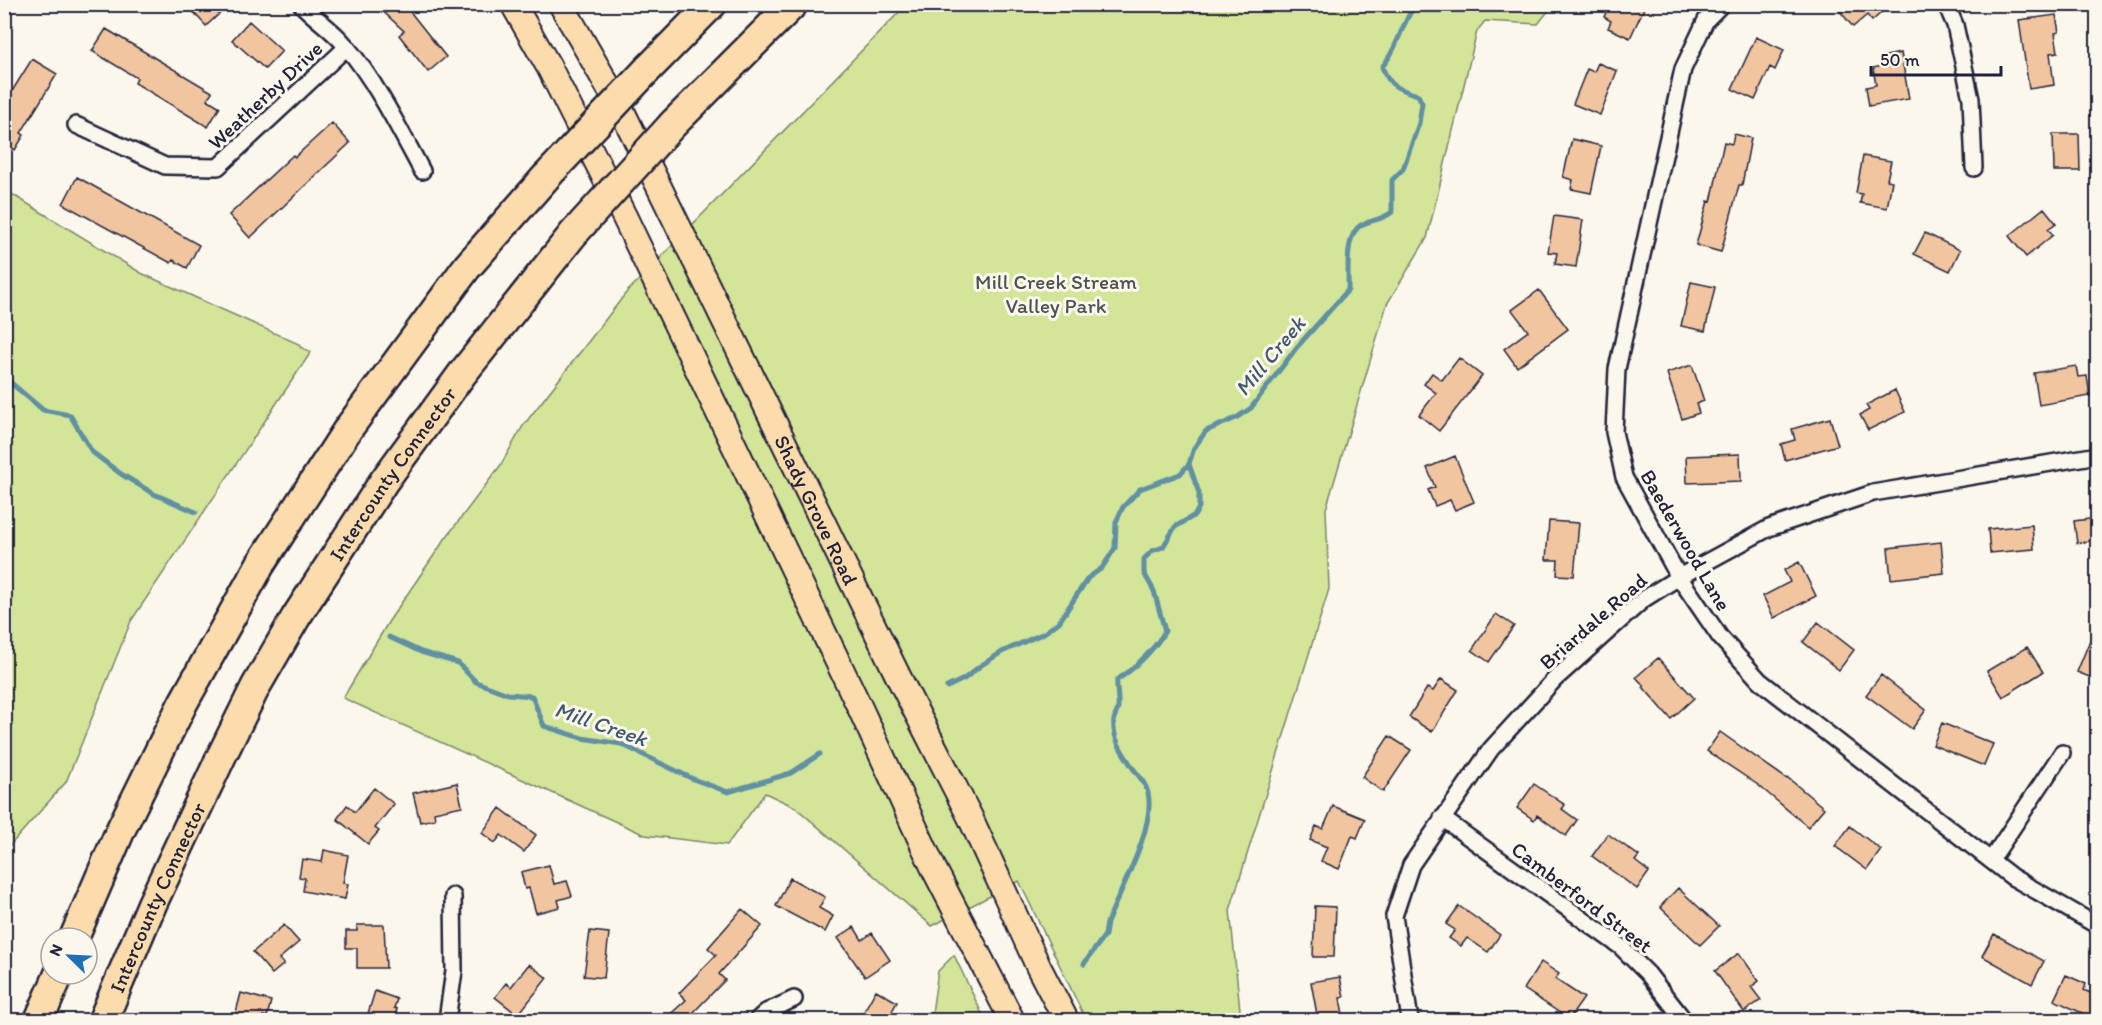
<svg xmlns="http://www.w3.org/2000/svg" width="2102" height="1025" font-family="Itim,sans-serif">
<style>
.green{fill:#d2e599;stroke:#7a846a;stroke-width:1.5}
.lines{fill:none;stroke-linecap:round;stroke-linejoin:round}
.stream{stroke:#6090a2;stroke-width:5}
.building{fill:#f1c5a0;stroke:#22223b;stroke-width:1.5}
.minor-casing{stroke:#22223b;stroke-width:20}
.primary-casing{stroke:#22223b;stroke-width:28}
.motorway-casing{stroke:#22223b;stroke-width:33}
.minor{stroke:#fbf7ec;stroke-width:15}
.primary{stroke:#fcdcac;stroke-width:24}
.motorway{stroke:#fcdcac;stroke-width:28}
.motorway-bridge-casing{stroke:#22223b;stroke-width:33;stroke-linecap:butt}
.motorway-bridge{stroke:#fcdcac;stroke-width:28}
.labels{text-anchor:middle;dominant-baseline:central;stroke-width:6;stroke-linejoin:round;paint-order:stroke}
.street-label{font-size:21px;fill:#22223b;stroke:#fbf7ec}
.park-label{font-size:21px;fill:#4e5352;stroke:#fbf7ec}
.water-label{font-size:22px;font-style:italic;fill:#41596f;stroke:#fbf7ec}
</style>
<rect width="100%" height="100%" fill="#fbf7ec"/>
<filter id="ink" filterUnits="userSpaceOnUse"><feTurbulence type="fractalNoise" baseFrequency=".0167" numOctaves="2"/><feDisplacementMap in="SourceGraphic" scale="12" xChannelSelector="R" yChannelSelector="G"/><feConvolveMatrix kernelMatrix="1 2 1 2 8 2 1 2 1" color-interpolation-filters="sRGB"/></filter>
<g filter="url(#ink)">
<path class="green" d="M906 5H1553L1538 24 1485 21 1477 31 1427 238 1387 304 1326 509 1329 589 1230 910 1241 1020H1086L1019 881 932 926 795 807 765 793 727 845 645 835 343 698 389 621 445 539 500 466 523 426 626 293Z
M5 190 141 273 301 345 300 347 311 352 131 621 66 782 5 851V771L11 749 4 630Z
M954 955 985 1020H931L938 971Z"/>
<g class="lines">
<path class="stream" d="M4 377 43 410 70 415 92 452 121 474 154 494 196 512
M389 637 421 652 458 663 476 682 508 694 532 696 544 726 582 738 621 744 693 779 728 792 791 773 820 754
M947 687 964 679 980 666 1002 652 1044 633 1059 622 1088 578 1102 568 1115 548 1116 522 1123 507 1140 489 1180 474 1189 464 1194 448 1206 431 1236 418 1251 408 1297 347 1348 290C1349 272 1344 235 1361 225 1372 219 1381 221 1392 212V180L1403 169 1419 123 1422 103 1418 95C1398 89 1390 87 1382 67 1399 47 1400 25 1416 4
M1084 964 1105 935 1107 923C1120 890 1156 827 1148 793 1145 780 1135 773 1129 762 1121 750 1112 736 1114 720 1114 716 1118 712 1118 707 1119 699 1116 689 1117 680 1135 668 1154 650 1165 631L1154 591 1144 573V559L1152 551 1163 547 1175 527 1195 515 1199 507V493L1189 464"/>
</g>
<path class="building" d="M186 4H230L206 26Z
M375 4H404L446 57 428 72 399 35 404 31Z
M1610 4H1646L1630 38 1608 28 1611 21 1604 17Z
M1834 4H1891L1872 21 1867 15 1853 27Z
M2056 15 2059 32 2055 33 2058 52 2050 53 2054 85 2029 89 2019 20Z
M249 21 282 51 265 69 232 40Z
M106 29 212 92 207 99 220 107 208 127 135 83 137 78 92 51Z
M1756 37 1784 50 1775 70 1770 67 1755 100 1732 89Z
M1901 53 1909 99 1869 106 1866 87 1876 85 1873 68 1882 66 1881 57Z
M32 59 57 74 21 133 24 135 15 150 4 143V104Z
M1598 63 1617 71 1600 115 1573 104 1587 69 1594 72Z
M332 123 350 143 250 238 229 215 293 155 295 157Z
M1734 134 1751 138 1742 185H1739L1721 252 1696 245 1708 201 1711 202 1724 142 1732 144Z
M2053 134H2079L2080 171H2054Z
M1572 139 1601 146 1591 193 1571 189 1573 180 1563 177Z
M1863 156 1891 161 1887 180 1892 181 1887 208 1860 203 1862 194 1856 193Z
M77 177 199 245 187 268 173 260 171 263 63 204Z
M2044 208 2056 223 2048 229 2053 235 2026 257 2009 236Z
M1554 216 1583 220 1576 267 1555 264 1557 253 1548 252Z
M1925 233 1960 250 1950 271 1914 254Z
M1691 282 1715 287 1705 331 1681 326Z
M1539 290 1568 329 1517 367 1504 349 1528 331 1512 310Z
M1459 358 1482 376 1439 431 1419 415 1436 393 1424 384 1432 373 1442 380Z
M1692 365 1704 401 1696 404 1699 413 1682 419 1667 373Z
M2076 366 2078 377 2087 376 2090 396 2039 405 2034 373Z
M1895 390 1905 412 1868 430 1860 415 1869 410 1866 405Z
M1830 418 1838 445 1785 460 1781 444 1795 440 1792 429Z
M1740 454 1741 481 1687 483 1686 456Z
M1455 456 1474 502 1455 510 1450 500 1435 506 1428 490 1435 487 1427 468Z
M2097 518V540L2077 543 2074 521Z
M1549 521 1579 523 1574 576 1557 575 1558 560H1546Z
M2032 525 2034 549 1990 553 1988 529Z
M1941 542 1944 573 1891 579 1888 548Z
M1799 562 1816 596 1774 618 1763 596 1790 582 1784 570Z
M1496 614 1514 626 1489 662 1472 650Z
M1818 622 1854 650 1839 670 1803 642Z
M2097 623V680L2077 672Z
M2027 647 2043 672 2003 697 1987 671Z
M1658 658 1694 698 1671 719 1643 687 1644 686 1636 677Z
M1881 675 1926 710 1912 729 1866 695Z
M1441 679 1458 690 1432 732 1409 717 1427 688 1433 691Z
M1942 723 1993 744 1984 766 1933 745Z
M1720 732 1787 779 1788 778 1824 808 1808 827 1758 785 1707 751Z
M1389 736 1411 750 1383 792 1362 777Z
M457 783 462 806 434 812 435 819 420 822 413 793Z
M1534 784 1565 805 1562 809 1577 820 1566 836 1537 815 1534 820 1517 808Z
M374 788 394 804 375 828 379 831 368 844 337 819 347 805 355 812Z
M1333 806 1365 819 1357 838 1352 836 1339 869 1321 861 1327 847 1310 840 1316 826 1323 829Z
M500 808 536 835 524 852 501 835 495 843 482 833Z
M1850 826 1881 850 1867 870 1835 846Z
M1608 834 1639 856 1635 861 1649 872 1637 889 1592 856Z
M324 850 348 855 343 883 348 884 345 899 303 891 305 878 299 877 302 859 322 862Z
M549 865 554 884 567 881 572 896 558 900 560 907 536 913 529 888 525 889 521 872Z
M790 878 825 897 819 908 833 916 825 932 776 906Z
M1678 888 1719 926 1700 945 1660 907Z
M1315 906 1336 907 1334 957H1313Z
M1459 906 1500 935 1488 952 1467 938 1461 946 1449 938 1455 930 1446 924Z
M742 909 762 926 719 974 725 980 686 1020H664L686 1000 679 993 716 955 708 948Z
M284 925 299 942 279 959 284 964 272 974 253 952Z
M357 925H384L386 968H357V948H346V931H357Z
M854 927 862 940 872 933 890 960 865 977 838 938Z
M590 931 609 933 604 978 584 976Z
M1994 934 2044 961 2032 984 1982 956Z
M1739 953 1759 981 1751 987 1761 1000 1744 1012 1715 971Z
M1541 962 1559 974 1555 979 1584 998 1569 1019 1524 989Z
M529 964 547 978 518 1015 495 997 506 983 511 987Z
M2066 975 2086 984 2084 990 2097 996V1020L2054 1000Z
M1340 977 1344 997 1340 998 1344 1020H1318L1311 982Z
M876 990 897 1002 887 1020H859Z
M375 991 397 999 394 1008 397 1009 394 1020H366Z
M241 993 271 1001 267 1017 263 1016 262 1020H234Z"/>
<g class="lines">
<g class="minor-casing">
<path id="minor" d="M301 4C315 19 332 29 345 45 375 80 400 130 422 171
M1722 4 1706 20 1683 69 1617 369 1614 432 1624 477 1679 577 1720 637 1760 681 2012 877 2098 926
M1946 4 1955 25 1971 99 1974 168
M76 125 165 166 218 167 347 47
M1442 818 1621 947 1648 974 1684 1020
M1991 860 2062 753
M447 1020 454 971 453 896
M757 1020 766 1012 794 999
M1410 1020 1394 916 1411 865 1491 749 1555 679 1644 599 1679 577 1769 528 1873 493 2098 455"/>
</g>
<g class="primary-casing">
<g id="primary">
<path d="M513 4 549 67 625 218 860 708 934 869 1012 1020"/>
<path id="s1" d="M561 4 621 109 899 678 970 817 1039 968 1066 1020"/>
</g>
</g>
<g class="motorway-casing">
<g id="motorway">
<path d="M647 70 712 4"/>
<path d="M673 124 793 4"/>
<path d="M74 938 121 829 183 703 260 565 348 429 467 267 546 177"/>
<path d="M39 1020 59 974"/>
<path id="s2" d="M103 1020 152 904 221 757 256 686 296 617 384 481 462 374 574 233"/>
</g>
</g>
<use href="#minor" class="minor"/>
<use href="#primary" class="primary"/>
<use href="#motorway" class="motorway"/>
<g class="motorway-bridge-casing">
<path id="motorway-bridge" d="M546 177 647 70
M574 233 673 124"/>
</g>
<use href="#motorway-bridge" class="motorway-bridge"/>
</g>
</g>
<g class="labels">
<g class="street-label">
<text transform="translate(265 95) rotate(-43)">Weatherby Drive</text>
<text stroke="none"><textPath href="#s2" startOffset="620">Intercounty Connector</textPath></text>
<text stroke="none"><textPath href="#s1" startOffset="567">Shady Grove Road</textPath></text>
<text transform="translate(1686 540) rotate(60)">Baederwood Lane</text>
<text transform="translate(1593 621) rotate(-41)">Briardale Road</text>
<text transform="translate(1582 897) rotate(37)">Camberford Street</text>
<text stroke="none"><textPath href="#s2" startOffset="134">Intercounty Connector</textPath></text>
</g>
<g class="park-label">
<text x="1056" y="281">Mill Creek Stream<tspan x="1056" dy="24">Valley Park</tspan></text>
</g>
<g class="water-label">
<text transform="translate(1270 356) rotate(-50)">Mill Creek</text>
<text transform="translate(601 724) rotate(19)">Mill Creek</text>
</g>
</g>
<rect width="2102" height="1025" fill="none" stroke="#fbf7ec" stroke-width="24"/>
<rect x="12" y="12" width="2078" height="1001" fill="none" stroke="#22223b" stroke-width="2" filter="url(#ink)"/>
<g transform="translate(69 956) rotate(294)"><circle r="28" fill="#fbf7ec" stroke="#a4a2a5" stroke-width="1.5"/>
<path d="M0-4.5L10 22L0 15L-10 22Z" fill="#1f6fb2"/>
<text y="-9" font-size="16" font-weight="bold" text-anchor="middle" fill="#22223b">N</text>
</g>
<path d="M1871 66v9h130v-9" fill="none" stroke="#22223b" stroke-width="3"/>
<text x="1880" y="66" font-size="18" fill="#22223b" stroke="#fbf7ec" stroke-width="4.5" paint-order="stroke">50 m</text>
</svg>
